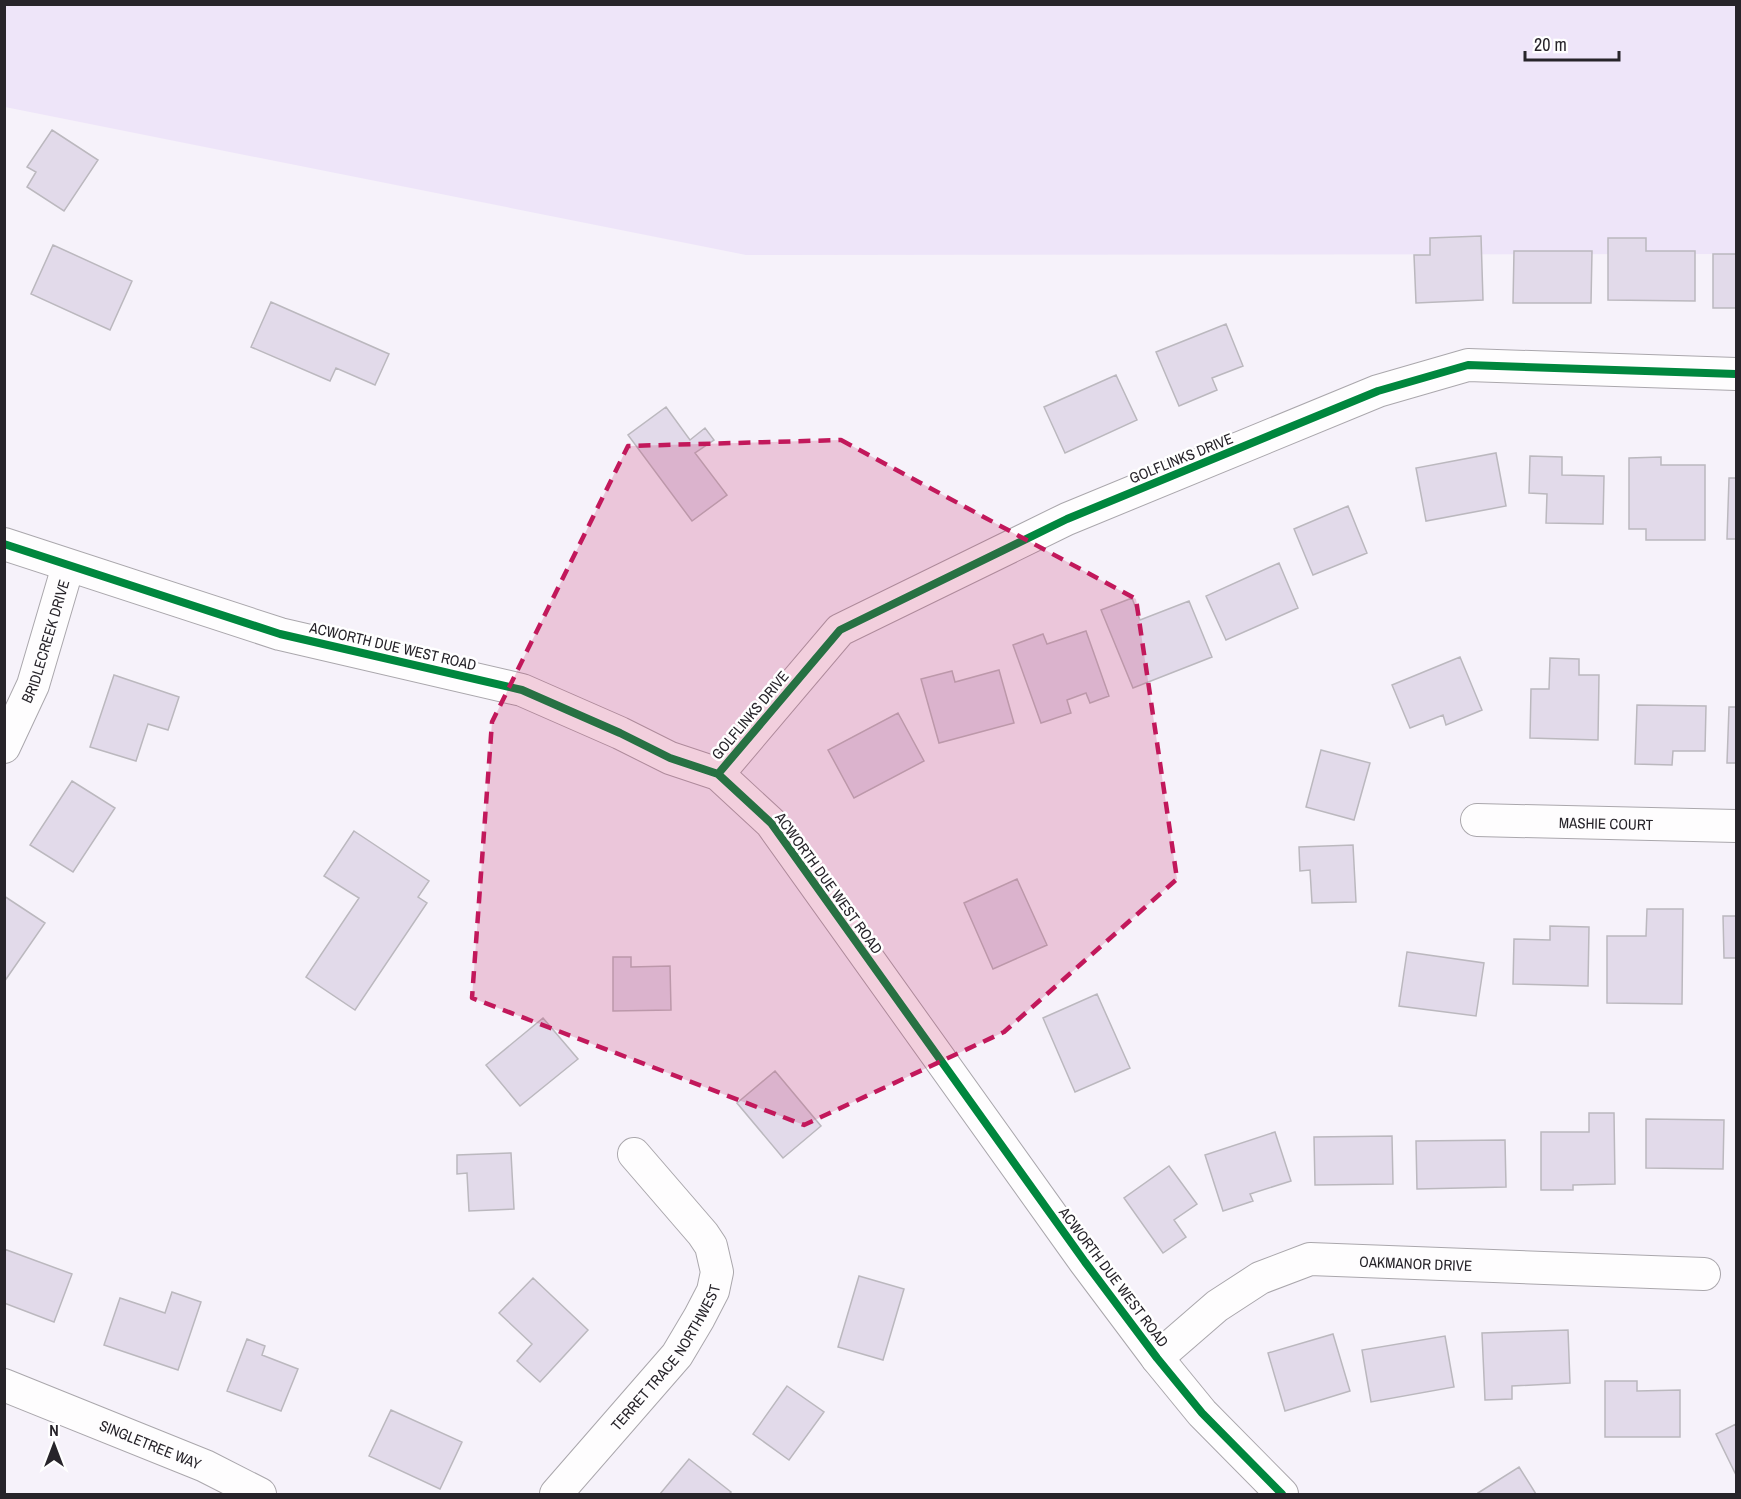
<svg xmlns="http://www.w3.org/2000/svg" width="1741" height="1499" font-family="'Archivo Narrow',sans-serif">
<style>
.green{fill:#eee5f9}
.building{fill:#e2daea;stroke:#bbb8be;stroke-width:1.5}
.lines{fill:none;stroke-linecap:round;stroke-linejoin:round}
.street-casing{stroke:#aaa7ac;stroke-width:34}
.street{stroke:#fefdfe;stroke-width:32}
.cycleway-casing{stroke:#fff;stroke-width:11}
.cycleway{stroke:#00873e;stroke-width:8}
.marked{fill:#c2185b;fill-opacity:0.2;stroke:#c2185b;stroke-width:4.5;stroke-dasharray:12 8;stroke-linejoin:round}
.labels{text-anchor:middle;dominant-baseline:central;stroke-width:5;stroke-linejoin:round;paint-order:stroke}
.street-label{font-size:15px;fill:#27242a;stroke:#fff}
</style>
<rect width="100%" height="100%" fill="#f6f2fa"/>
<path class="green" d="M4 5H1736V254L746 255 5 107Z"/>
<path class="building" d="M52 130 98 160 64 211 27 187 36 172 27 167Z
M1481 236 1483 300 1416 303 1414 255H1430V238Z
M1608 238H1646V251H1695V301L1608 300Z
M53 245 132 281 110 330 31 294Z
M1514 251H1592L1591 303H1513Z
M1713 254H1736V308H1713Z
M271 302 389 354 375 385 336 368 330 381 251 347Z
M1226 324 1243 366 1212 378 1217 390 1179 406 1156 352Z
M1116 375 1137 420 1065 453 1044 407Z
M666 407 690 440 705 428 714 440 695 453 727 495 692 521 628 435Z
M1496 453 1506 506 1426 521 1416 468Z
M1530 456 1562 457V475L1604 476 1603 524 1546 523 1547 494 1529 493Z
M1661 457V465H1705V540H1646V529H1629V458Z
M1729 478H1736V539H1727Z
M1348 506 1367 553 1313 575 1294 529Z
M1279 563 1298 608 1226 640 1206 596Z
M1132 598 1140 620 1189 601 1212 657 1133 688 1101 610Z
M1086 631 1109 696 1090 703 1086 693 1067 700 1071 713 1041 723 1013 645 1043 634 1047 644Z
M1460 657 1482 710 1446 725 1443 715 1410 728 1392 685Z
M1550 658 1579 659V675H1599L1598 740 1530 738 1531 689H1549Z
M999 670 1014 723 939 743 921 679 952 671 955 682Z
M114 675 179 697 168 730 148 724 136 761 90 747Z
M1637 705 1706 706 1705 751H1673L1672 765 1635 764Z
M1729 707H1736V763H1727Z
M898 713 924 761 854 798 828 750Z
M1321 750 1370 763 1354 820 1306 807Z
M72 781 115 808 73 872 30 845Z
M354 831 429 881 418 897 427 903 355 1010 306 977 359 898 324 876Z
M1353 845 1356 902 1312 903 1310 870 1300 871 1299 847Z
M1017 879 1047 945 993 969 964 903Z
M4 896 45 923 4 982Z
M1647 909H1683L1682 1004 1607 1003V936H1646Z
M1723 916H1736V958H1724Z
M1550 926 1589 927 1588 986 1513 984 1514 939 1550 940Z
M1407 952 1484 963 1476 1016 1399 1006Z
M613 957H631V967L670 966 671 1010 613 1011Z
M1097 994 1130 1068 1075 1092 1043 1018Z
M543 1018 578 1059 520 1106 486 1065Z
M775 1071 821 1126 783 1158 737 1103Z
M1589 1113H1614L1615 1184 1573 1185V1190H1541V1132H1589Z
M1646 1119 1724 1120 1723 1169 1646 1168Z
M1275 1132 1291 1181 1250 1194 1253 1201 1223 1211 1205 1155Z
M1392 1136 1393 1184 1315 1185 1314 1137Z
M1505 1140 1506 1187 1417 1189 1416 1141Z
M511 1153 514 1209 469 1211 467 1173 457 1174V1155Z
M1169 1166 1197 1204 1174 1220 1186 1237 1163 1253 1124 1198Z
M4 1249 72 1274 54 1322 4 1303Z
M859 1276 904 1289 883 1360 838 1347Z
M533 1278 588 1330 540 1382 517 1361 532 1344 499 1313Z
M172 1292 201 1302 178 1370 104 1345 120 1298 165 1313Z
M1568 1330 1570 1383 1512 1386V1399L1485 1400 1482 1333Z
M1333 1334 1350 1391 1285 1411 1268 1353Z
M1445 1336 1454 1387 1371 1402 1362 1350Z
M247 1339 265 1346 262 1355 298 1369 281 1411 227 1391Z
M1605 1381H1637V1391L1680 1390V1437H1605Z
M787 1386 824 1412 789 1460 753 1434Z
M391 1410 462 1442 440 1489 369 1456Z
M1736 1424V1475L1716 1434Z
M689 1459 731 1492 729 1494H660Z
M1519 1467 1536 1494H1479L1478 1493Z"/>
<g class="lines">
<g class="street-casing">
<g id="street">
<path d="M4 544 280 634 522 690 620 733 670 758 718 774 771 823 1085 1262 1157 1358 1202 1413 1282 1494"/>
<path id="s1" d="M4 747 33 685 68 566"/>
<path d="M718 774 840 630 1067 519 1378 391 1468 365 1736 374"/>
<path id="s2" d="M1477 820 1736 826"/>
<path id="s3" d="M1157 1358 1217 1306 1260 1278 1310 1259 1704 1274"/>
<path id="s4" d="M4 1385 205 1466 260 1494"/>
<path id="s5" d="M556 1494 677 1355 699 1318 713 1291 717 1272 711 1246 703 1234 634 1154"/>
</g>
</g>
<use href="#street" class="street"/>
<g class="cycleway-casing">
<path id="cycleway" d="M4 544 280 634 522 690 620 733 670 758 718 774 771 823 1085 1262 1157 1358 1202 1413 1282 1494
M718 774 840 630 1067 519 1378 391 1468 365 1736 374"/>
</g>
<use href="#cycleway" class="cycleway"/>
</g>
<path class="marked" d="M841 440 1136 599 1177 879 1004 1032 804 1125 472 998 492 722 628 446Z"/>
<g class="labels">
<g class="street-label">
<text transform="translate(1181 458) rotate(-22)">GOLFLINKS DRIVE</text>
<text stroke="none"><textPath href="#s1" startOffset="114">BRIDLECREEK DRIVE</textPath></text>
<text transform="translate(393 646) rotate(13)">ACWORTH DUE WEST ROAD</text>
<text transform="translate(750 715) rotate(-50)">GOLFLINKS DRIVE</text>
<text stroke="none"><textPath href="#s2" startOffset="129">MASHIE COURT</textPath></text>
<text transform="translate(829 883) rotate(54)">ACWORTH DUE WEST ROAD</text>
<text stroke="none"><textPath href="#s3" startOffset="290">OAKMANOR DRIVE</textPath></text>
<text transform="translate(1114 1277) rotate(53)">ACWORTH DUE WEST ROAD</text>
<text stroke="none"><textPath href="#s5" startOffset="176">TERRET TRACE NORTHWEST</textPath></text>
<text stroke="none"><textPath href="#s4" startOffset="158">SINGLETREE WAY</textPath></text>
</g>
</g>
<rect width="1741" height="1499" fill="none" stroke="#27242a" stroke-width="12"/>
<g transform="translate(54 1445)" stroke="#ffffff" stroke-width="4.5" paint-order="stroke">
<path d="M0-4.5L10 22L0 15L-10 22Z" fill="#27242a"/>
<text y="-9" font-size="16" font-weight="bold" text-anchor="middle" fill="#27242a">N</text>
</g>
<path d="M1525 51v9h94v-9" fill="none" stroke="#27242a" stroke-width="3"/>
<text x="1534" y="51" font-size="18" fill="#27242a" stroke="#ffffff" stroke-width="4.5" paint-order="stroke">20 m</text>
</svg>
